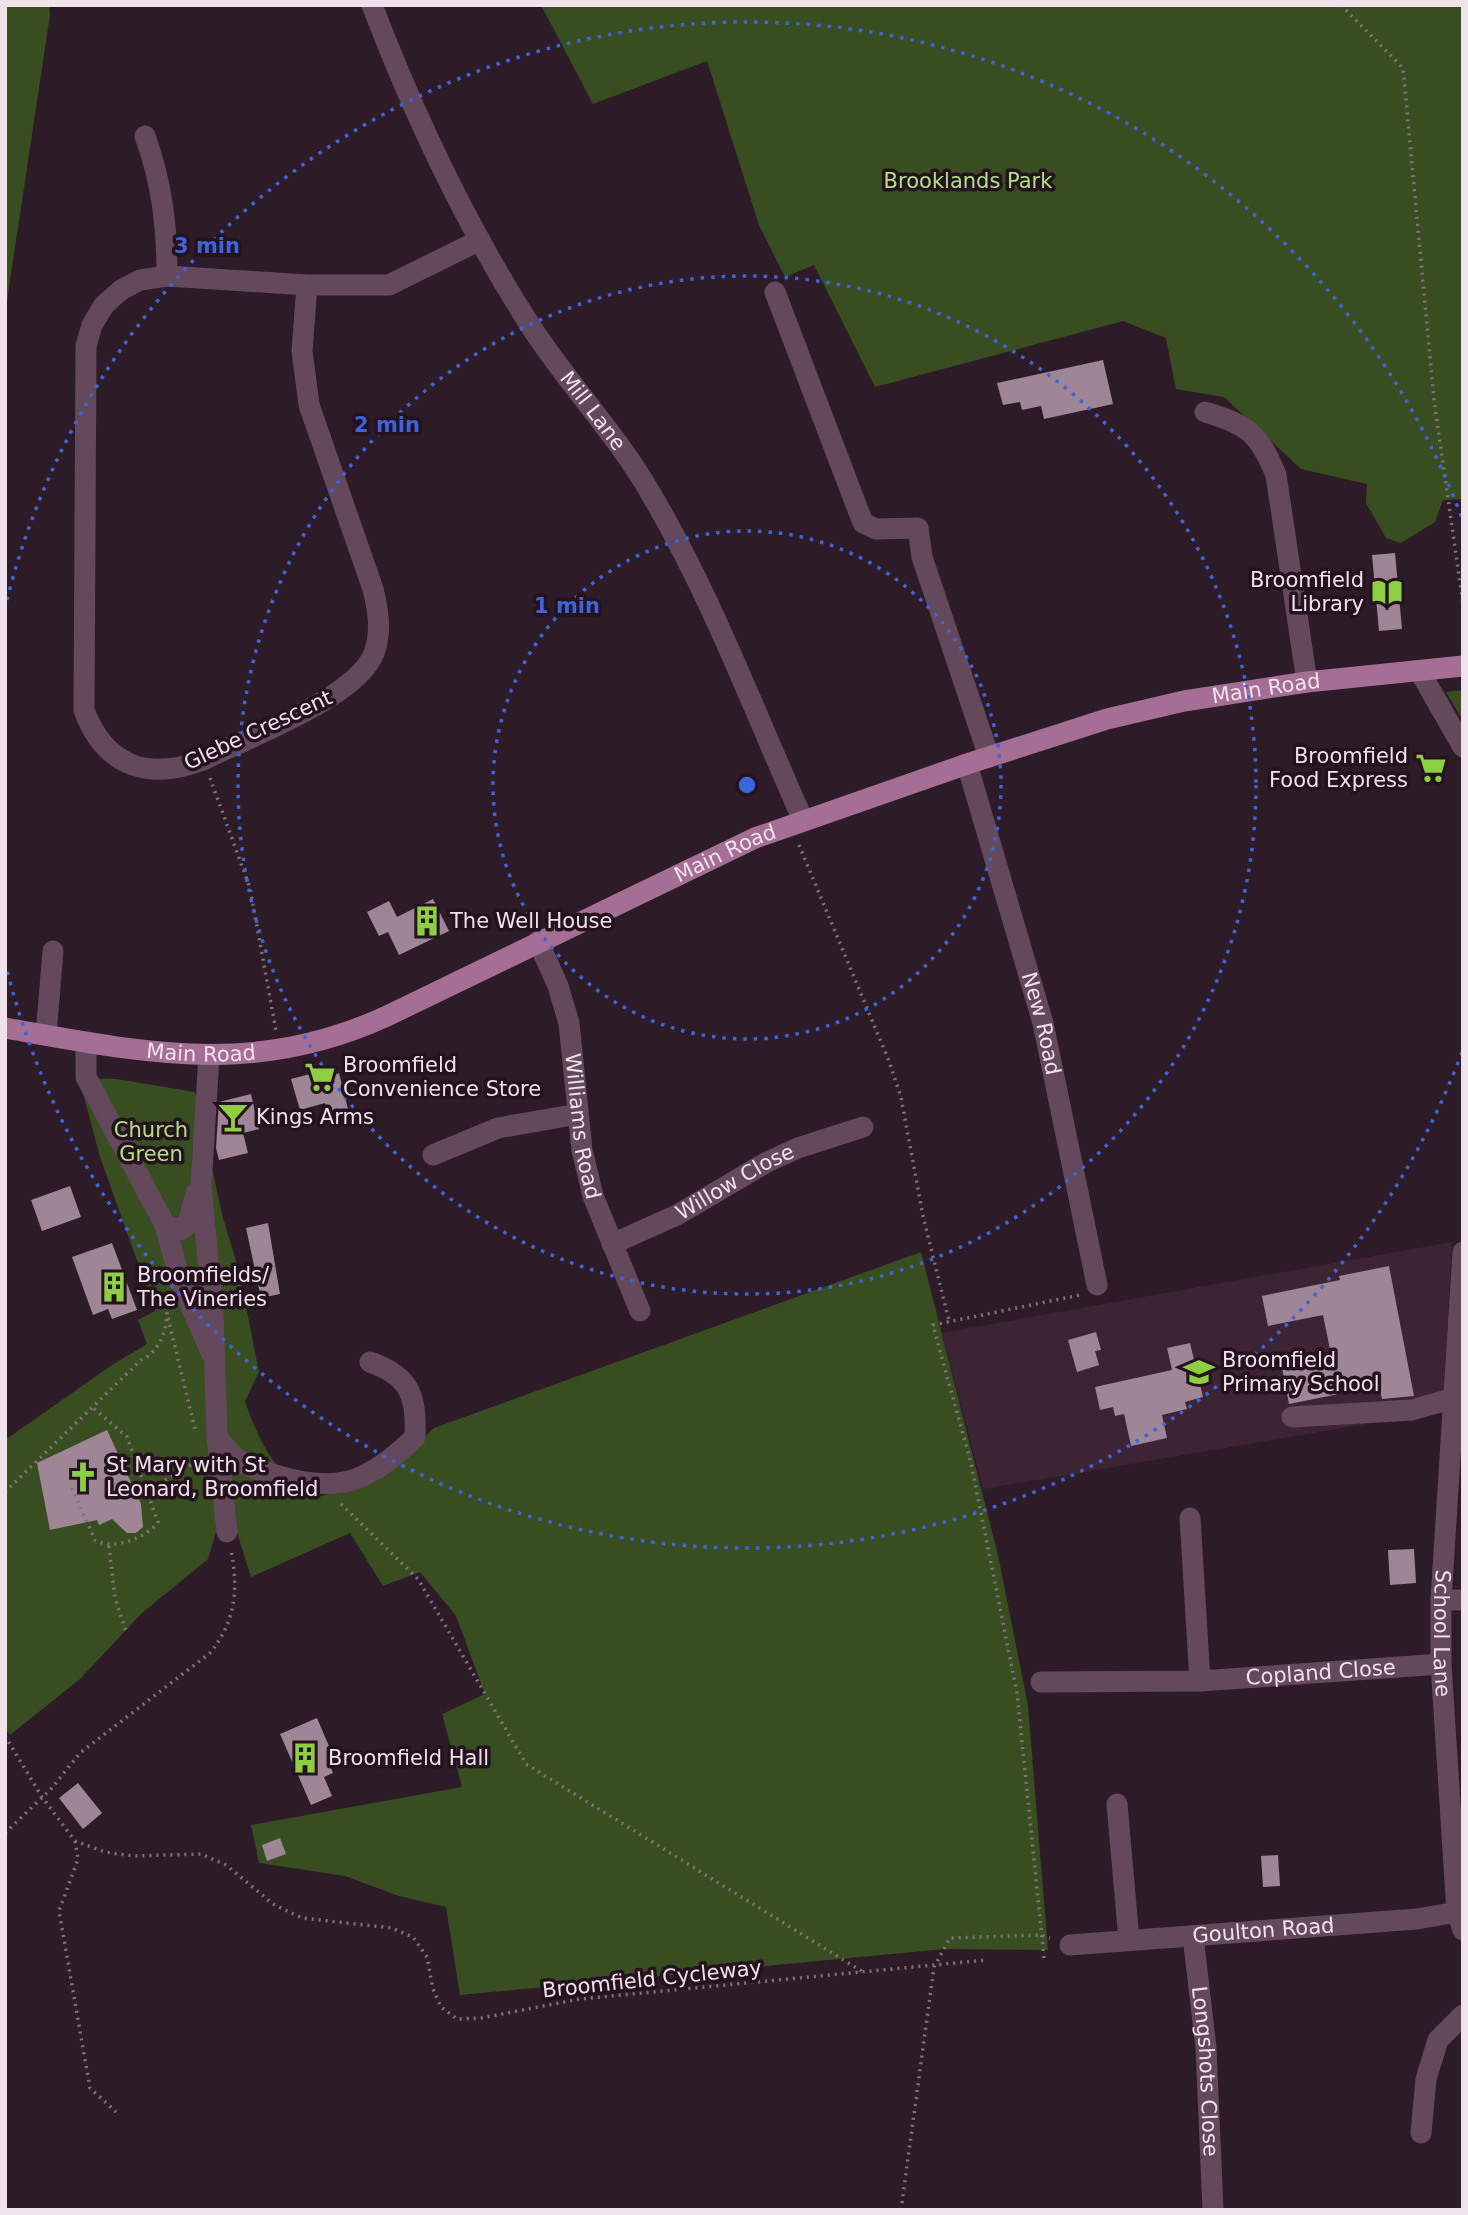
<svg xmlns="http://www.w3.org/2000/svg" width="1468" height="2215" font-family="'DejaVu Sans',sans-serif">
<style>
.built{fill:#3c2435}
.green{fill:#384e20}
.building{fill:#9e8696}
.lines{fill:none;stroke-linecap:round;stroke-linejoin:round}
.path{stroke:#82727d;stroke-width:3.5;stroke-dasharray:2 5;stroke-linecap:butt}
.minor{stroke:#64495c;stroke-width:21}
.major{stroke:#a46e95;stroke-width:21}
.ring{fill:none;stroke:#3c64db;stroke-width:3.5;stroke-dasharray:3.5 7}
.labels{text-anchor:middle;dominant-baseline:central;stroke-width:7;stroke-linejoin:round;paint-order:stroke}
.park-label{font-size:21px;fill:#b1e083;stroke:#24121f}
.street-label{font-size:21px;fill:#efe2eb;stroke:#24121f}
.poi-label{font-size:21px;fill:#efe2eb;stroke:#24121f;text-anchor:start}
.centre{fill:#3c64db;stroke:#24121f;stroke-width:3.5}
.ring-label{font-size:21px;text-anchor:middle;font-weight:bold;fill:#3c64db;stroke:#24121f;stroke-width:7;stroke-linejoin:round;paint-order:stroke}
</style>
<rect width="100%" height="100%" fill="#2e1b28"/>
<path class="built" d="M1452 1242 1443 1411 983 1489 942 1333Z"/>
<path class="green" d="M5 5H49L50 15 5 314Z
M541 5H1463V499L1443 500 1435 522 1401 543 1386 538 1366 503 1367 484 1301 469 1224 397 1176 389 1166 338 1123 321 875 387 814 265 785 277 759 225 707 61 593 104Z
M1463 690V721L1446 692Z
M79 1078 117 1079 195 1092 223 1218 239 1271 259 1372 245 1401C258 1440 278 1481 317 1498L393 1466 434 1428 921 1252 998 1555 1028 1706 1048 1950 945 1949 460 1995 446 1907 399 1896 345 1876 259 1863 251 1825 462 1787 442 1714 485 1694 456 1616 420 1572 383 1586 350 1533 251 1577 233 1520 218 1526 208 1559 142 1613 80 1679 10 1735 5 1729V1440L112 1365 147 1344 138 1320 155 1311 100 1157Z"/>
<path class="building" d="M1103 360 1113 404 1044 419 1041 406 1022 410 1020 402 1003 405 997 383Z
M1395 553 1402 629 1379 631 1372 555Z
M433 899 449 931 399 955 388 932 379 936 367 912 389 901 397 917Z
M330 1069 332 1076 339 1073 349 1113 329 1119 325 1103 300 1110 291 1079Z
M251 1094 259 1129 243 1133 248 1153 219 1160 216 1148 219 1102Z
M70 1186 81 1217 42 1231 31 1200Z
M268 1223 280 1294 261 1298 246 1228Z
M112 1243 137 1310 112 1319 108 1309 93 1315 72 1257Z
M1389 1266 1414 1396 1382 1399 1379 1386 1289 1404 1282 1368 1332 1359 1323 1315 1268 1326 1262 1296 1340 1280 1339 1276Z
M1096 1332 1101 1350 1095 1351 1099 1365 1077 1372 1068 1340Z
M1190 1343 1203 1397 1185 1402 1187 1409 1162 1415 1167 1438 1131 1446 1124 1414 1115 1416 1113 1407 1100 1410 1095 1387 1172 1370 1167 1348Z
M107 1430 141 1504 143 1527 136 1533H127L112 1519 99 1525 97 1520 50 1530 37 1463Z
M1414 1549 1416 1583 1390 1585 1388 1550Z
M317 1718 337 1765 331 1768 333 1773 324 1777 332 1796 311 1805 280 1734Z
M78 1783 102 1813 83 1829 59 1798Z
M280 1838 286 1854 267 1861 262 1845Z
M1278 1855 1280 1886 1263 1887 1261 1856Z"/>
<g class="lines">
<path class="path" d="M1341 5 1403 68 1434 400 1463 604
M210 778 250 888 276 1031
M799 845 889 1061 901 1097 923 1216 949 1321
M168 1318 195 1429
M72 1488 95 1540C112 1551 147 1538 158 1522L127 1437 92 1407
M147 1491 199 1460
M5 1492 141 1360C161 1351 168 1328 167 1307
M341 1504 418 1579 526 1764 863 1972
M109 1546 115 1598 126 1631
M5 1736 42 1797 75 1841 105 1852 133 1856 201 1854 226 1865 273 1904 302 1918 392 1928 413 1937 427 1957 433 1989 441 2007 457 2019 481 2018 580 1999 986 1960
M5 1833 51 1789 80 1753 210 1653C235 1622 239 1590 231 1551
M75 1841 78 1859 59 1911 90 2088 116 2112
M1044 1958 1017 1693 971 1463 933 1325 1080 1295
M901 2210 934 1967 950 1938 1041 1935 1050 1938"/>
<g class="minor">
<path id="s1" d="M372 5C414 115 465 223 528 322 566 382 616 433 651 494 712 597 754 711 803 820"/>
<path d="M145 136C162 183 167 226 167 276"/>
<path d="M307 285 302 351 309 405 373 589C378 610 382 631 374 653 358 697 247 738 203 760 149 781 105 767 84 710L86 346 92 325 104 305 121 290 140 280 167 276 307 285H389L480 240"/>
<path d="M775 292 863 523 876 529 918 528 922 557 989 757"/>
<path d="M1205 412C1249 425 1259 434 1276 475L1307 682"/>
<path d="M1420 672 1463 747"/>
<path id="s2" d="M967 764 1043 1023 1097 1285"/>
<path id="s3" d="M538 941 558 986 569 1023 582 1150 593 1196 640 1311"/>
<path d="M46 1035 53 951"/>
<path d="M86 1043V1077L165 1225 181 1283 211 1352"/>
<path d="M209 1056 201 1186 213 1311 217 1437 227 1532"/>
<path d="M433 1155 498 1128 578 1114"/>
<path d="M165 1225 180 1230 188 1224 196 1193"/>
<path id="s4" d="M612 1244 677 1215 767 1162 798 1148 863 1127"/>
<path id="s5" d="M1463 1252 1441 1600V1664L1457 1912 1463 1930"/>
<path d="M1292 1417 1412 1410 1454 1398"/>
<path d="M217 1437C240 1465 244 1466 279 1476 340 1494 370 1481 415 1437 417 1396 410 1376 370 1362"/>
<path d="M1190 1518 1200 1681"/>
<path d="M1441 1600H1463"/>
<path id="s6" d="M1041 1682 1200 1681 1441 1664"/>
<path d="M1117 1804 1129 1940"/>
<path id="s7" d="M1193 1936 1206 2048 1213 2210"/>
<path id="s8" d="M1070 1945 1417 1919 1457 1912"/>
<path d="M1421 2133 1426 2079 1438 2040 1463 2015"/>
</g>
<path class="major" id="s9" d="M5 1028C143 1052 253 1078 387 1016L755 838 967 764 1107 719 1184 701 1307 682 1463 666"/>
</g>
<g class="ring">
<circle cx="747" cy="785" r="254"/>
<circle cx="747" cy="785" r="509"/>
<path d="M1462 1052A763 763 0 0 1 7 970M7 600A763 763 0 0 1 1462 518"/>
</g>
<defs>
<g id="library-bare" transform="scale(2.415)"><path d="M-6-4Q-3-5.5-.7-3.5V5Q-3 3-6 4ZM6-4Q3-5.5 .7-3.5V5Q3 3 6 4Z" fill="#8ece43" stroke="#24121f" stroke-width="2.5" paint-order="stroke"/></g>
<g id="supermarket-bare" transform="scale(2.415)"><path d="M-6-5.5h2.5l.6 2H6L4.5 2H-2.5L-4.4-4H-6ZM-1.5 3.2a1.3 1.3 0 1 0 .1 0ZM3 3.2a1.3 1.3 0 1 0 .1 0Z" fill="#8ece43" stroke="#24121f" stroke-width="2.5" paint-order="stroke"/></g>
<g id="building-bare" transform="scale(2.415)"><path d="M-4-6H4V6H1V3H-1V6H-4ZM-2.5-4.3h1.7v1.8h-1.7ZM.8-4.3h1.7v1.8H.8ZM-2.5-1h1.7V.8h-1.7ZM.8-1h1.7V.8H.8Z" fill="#8ece43" stroke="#24121f" stroke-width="2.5" paint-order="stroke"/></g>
<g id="bar-bare" transform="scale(2.415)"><path d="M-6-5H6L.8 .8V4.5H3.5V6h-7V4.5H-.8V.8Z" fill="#8ece43" stroke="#24121f" stroke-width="2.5" paint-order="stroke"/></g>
<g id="school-bare" transform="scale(2.415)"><path d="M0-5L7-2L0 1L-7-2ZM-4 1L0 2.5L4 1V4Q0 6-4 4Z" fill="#8ece43" stroke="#24121f" stroke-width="2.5" paint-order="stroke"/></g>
<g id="church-bare" transform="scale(2.415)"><path d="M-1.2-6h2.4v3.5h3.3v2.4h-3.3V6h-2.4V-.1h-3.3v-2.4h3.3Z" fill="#8ece43" stroke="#24121f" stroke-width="2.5" paint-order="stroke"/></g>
</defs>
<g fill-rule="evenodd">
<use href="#library-bare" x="1387" y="592"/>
<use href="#supermarket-bare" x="1431" y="768"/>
<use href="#building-bare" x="427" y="921"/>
<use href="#supermarket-bare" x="320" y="1077"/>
<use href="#bar-bare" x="233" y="1117"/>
<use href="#building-bare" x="114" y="1287"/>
<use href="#school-bare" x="1199" y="1372"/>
<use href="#church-bare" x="83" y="1477"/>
<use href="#building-bare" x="305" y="1758"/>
</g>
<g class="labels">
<g class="park-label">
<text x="968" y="181">Brooklands Park</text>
<text x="151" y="1130">Church<tspan x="151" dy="24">Green</tspan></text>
</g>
<g class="street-label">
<text stroke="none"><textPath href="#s1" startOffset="464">Mill Lane</textPath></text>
<text stroke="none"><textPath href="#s9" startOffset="1332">Main Road</textPath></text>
<text transform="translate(258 730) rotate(-25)">Glebe Crescent</text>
<text stroke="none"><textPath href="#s9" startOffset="765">Main Road</textPath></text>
<text stroke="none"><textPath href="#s2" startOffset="270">New Road</textPath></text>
<text stroke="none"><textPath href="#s9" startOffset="198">Main Road</textPath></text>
<text stroke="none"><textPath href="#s3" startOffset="192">Williams Road</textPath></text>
<text stroke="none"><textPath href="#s4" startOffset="138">Willow Close</textPath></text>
<text stroke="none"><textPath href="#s5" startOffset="382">School Lane</textPath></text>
<text stroke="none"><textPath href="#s6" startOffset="280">Copland Close</textPath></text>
<text stroke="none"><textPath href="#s8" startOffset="194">Goulton Road</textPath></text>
<text transform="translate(652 1979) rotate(-6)">Broomfield Cycleway</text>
<text stroke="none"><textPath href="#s7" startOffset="136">Longshots Close</textPath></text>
</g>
<g class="poi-label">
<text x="1364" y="580" text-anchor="end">Broomfield<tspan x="1364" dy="24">Library</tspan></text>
<text x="1408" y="756" text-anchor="end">Broomfield<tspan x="1408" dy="24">Food Express</tspan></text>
<text x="450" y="921">The Well House</text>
<text x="343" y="1065">Broomfield<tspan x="343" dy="24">Convenience Store</tspan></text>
<text x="256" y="1117">Kings Arms</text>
<text x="137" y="1275">Broomfields/<tspan x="137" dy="24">The Vineries</tspan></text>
<text x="1222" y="1360">Broomfield<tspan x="1222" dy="24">Primary School</tspan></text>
<text x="106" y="1465">St Mary with St<tspan x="106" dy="24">Leonard, Broomfield</tspan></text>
<text x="328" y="1758">Broomfield Hall</text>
</g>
</g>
<circle cx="747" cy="785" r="10" class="centre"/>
<g class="ring-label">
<text x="207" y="253">3 min</text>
<text x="387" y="432">2 min</text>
<text x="567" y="613">1 min</text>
</g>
<rect width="1468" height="2215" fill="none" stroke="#efe2eb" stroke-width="14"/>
</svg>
